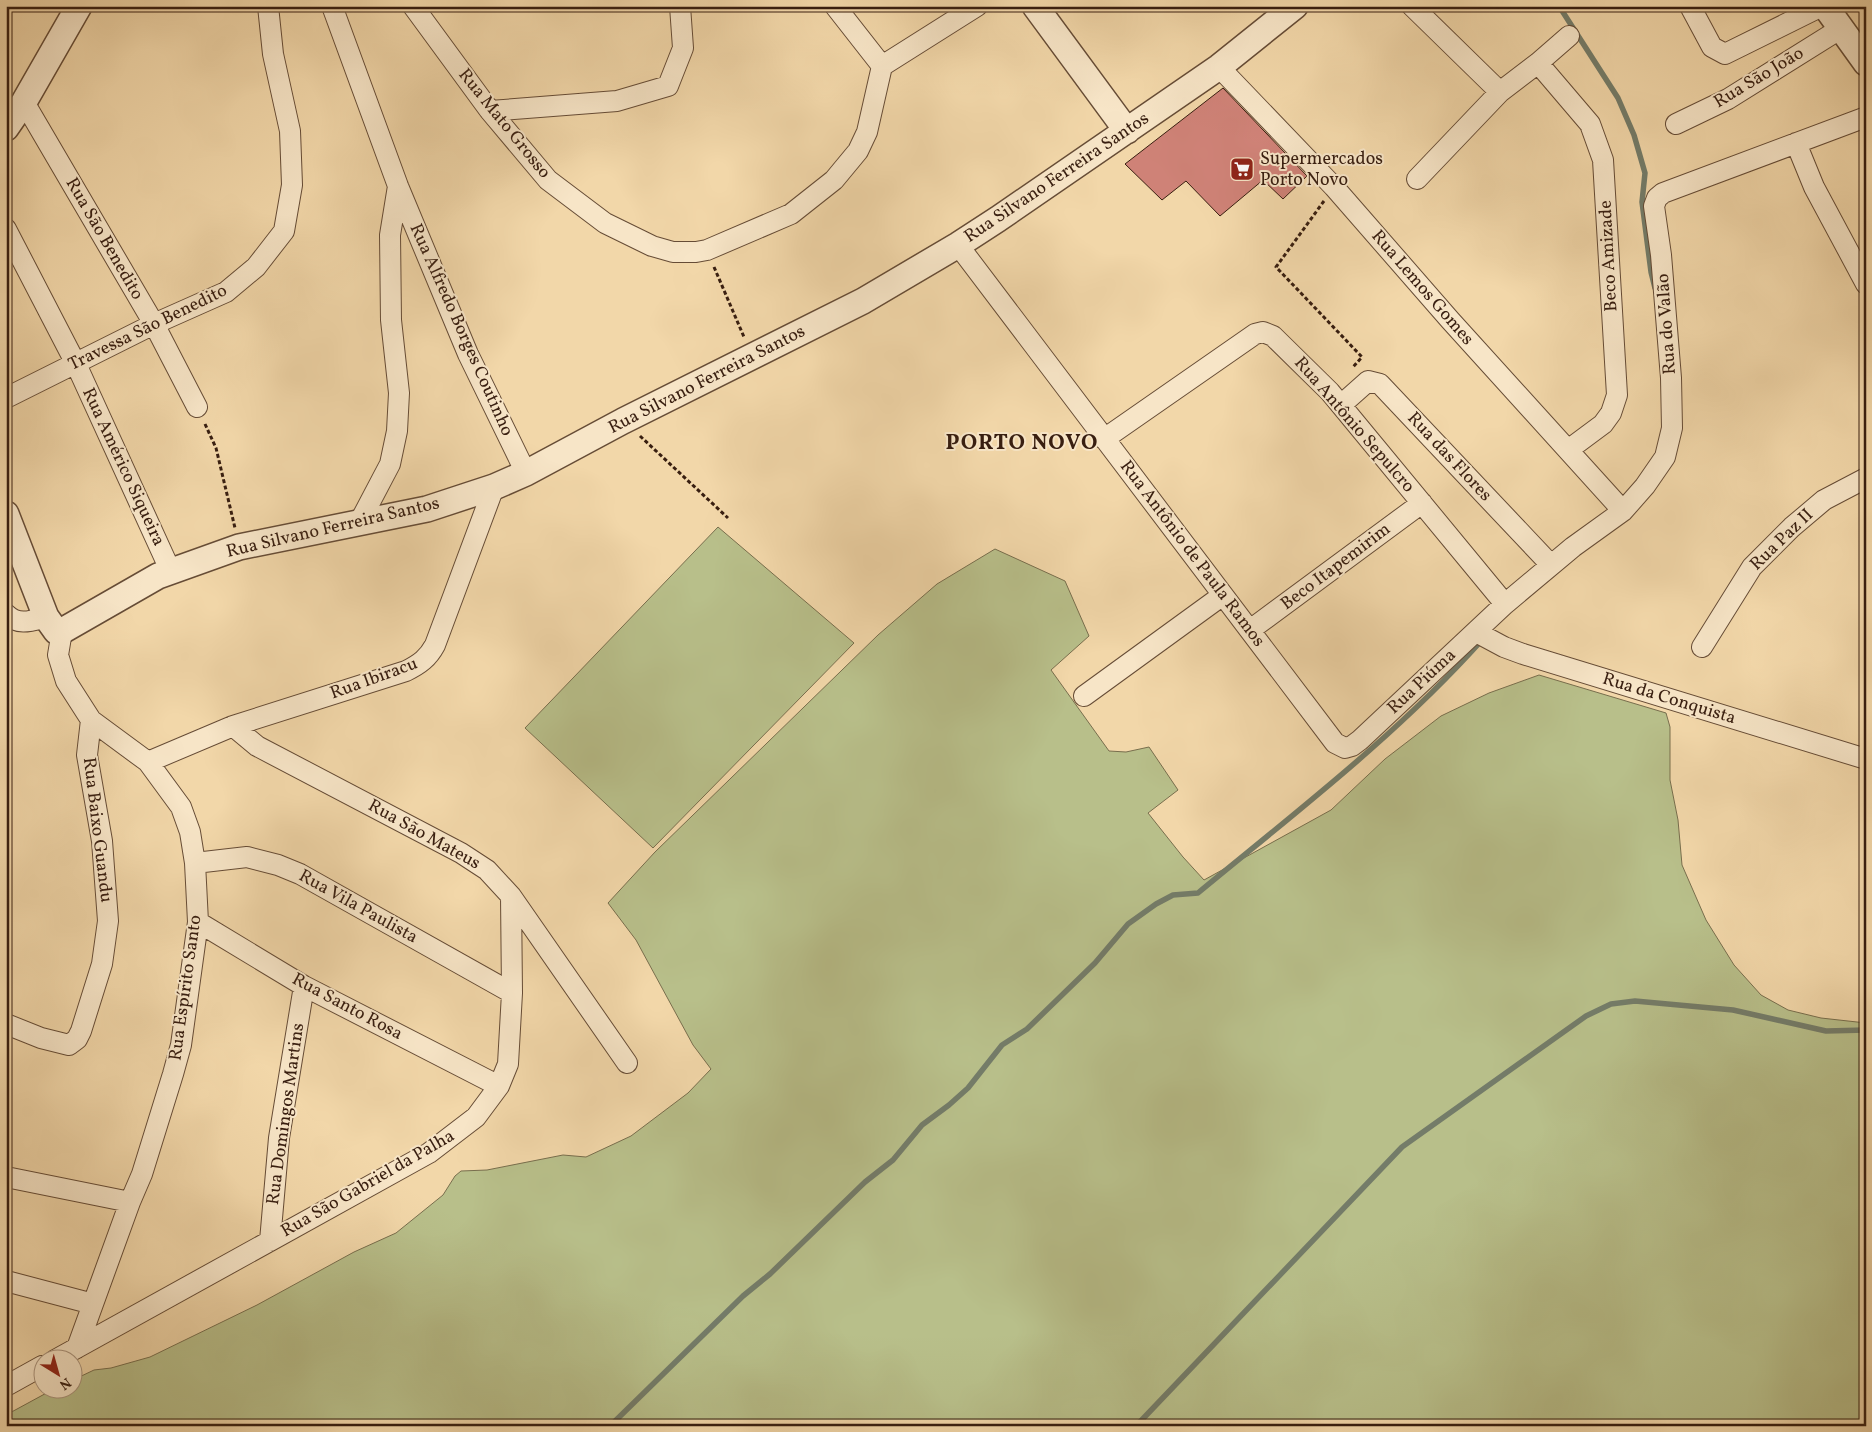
<svg xmlns="http://www.w3.org/2000/svg" width="1872" height="1432" font-family="Vollkorn,serif">
<style>
.green{fill:#b8bf8a;stroke:#786e4d}
.lines{fill:none;stroke-linecap:round;stroke-linejoin:round}
.stream{stroke:#747c69;stroke-width:5.5}
.building{fill:#cf8277;stroke:#381e10}
.minor-casing{stroke:#664c36;stroke-width:22}
.tertiary-casing{stroke:#664c36;stroke-width:28}
.path{stroke:#381e10;stroke-width:3;stroke-dasharray:4 2.5;stroke-linecap:butt}
.minor{stroke:#f7e5c7;stroke-width:20}
.tertiary{stroke:#f7e5c7;stroke-width:25}
.labels{text-anchor:middle;dominant-baseline:central;stroke-width:4;stroke-linejoin:round;paint-order:stroke}
.street-label{font-size:18px;fill:#381e10;stroke:#f7e5c7}
.poi-label{font-size:18px;fill:#381e10;stroke:#f7e5c7;text-anchor:start}
.district-label{font-size:22px;font-weight:bold;letter-spacing:1px;fill:#381e10;stroke:#f7e5c7}
</style>
<rect width="100%" height="100%" fill="#f2d7a9"/>
<filter id="stains"><feTurbulence type="fractalNoise" baseFrequency=".004" numOctaves="4"/><feColorMatrix values="0 0 0 0 .2 0 0 0 0 .09 0 0 0 0 .02 0 0 0 .5 -.17"/></filter>
<radialGradient id="worn" r=".72"><stop offset=".6" stop-color="#630" stop-opacity="0"/><stop offset="1" stop-color="#630" stop-opacity=".3"/></radialGradient>
<path class="green" d="M718 527 854 643 653 848 525 728Z
M995 549 1065 581 1089 636 1051 670 1109 751 1126 752 1149 747 1178 790 1148 813 1183 857 1204 880 1331 810 1385 759 1441 716 1489 693 1539 675 1666 713 1670 727V780L1678 820 1682 865 1706 920 1734 965 1761 995 1788 1010 1821 1018 1866 1023V1426H118C112 1423 106 1422 99 1426H6V1415L52 1390H72L73 1380 94 1370 111 1368 150 1357 257 1305 354 1252 396 1233 443 1195 455 1176 461 1171 487 1170 563 1155 586 1157 631 1136 688 1093 711 1069 693 1045 636 940 608 903 655 852 878 635 937 584Z"/>
<g class="lines">
<path class="stream" d="M1559 6 1618 98 1634 135 1645 173 1642 202 1651 272 1655 288
M610 1426 743 1296 770 1274 865 1182 893 1160 922 1125 949 1105 968 1088 1002 1045 1027 1029 1095 963 1128 924 1156 904 1173 895 1198 893C1296 812 1397 735 1482 640
M1136 1426 1402 1147 1586 1016 1611 1004 1635 1001 1733 1010 1826 1031 1866 1030"/>
</g>
<path class="building" d="M1223 88 1307 176 1283 199 1263 180 1220 216 1186 181 1162 200 1125 164Z"/>
<g class="lines">
<g class="minor-casing">
<path id="minor" d="M332 6 398 186 468 354 526 473
M413 6 490 111 548 180 605 223 652 246 673 252H696L707 250 791 214 834 180 858 151 867 132 882 66 835 6
M1412 6 1500 92
M1690 6 1712 47 1725 54 1822 6
M1538 63 1590 124 1603 160 1617 395 1611 413 1603 424 1568 450
M882 66 977 6
M1219 67 1334 187 1450 320 1623 511
M24 102 154 324 197 407
M490 111 617 101 668 86 683 48 680 6
M1676 124 1728 99 1840 29
M1796 143 1814 187 1866 284
M1417 179 1500 92 1538 63 1569 36
M6 229 76 364 171 572
M958 245 1335 743 1345 748 1352 746 1360 740 1505 604 1573 547 1623 511 1645 486 1665 457 1672 428 1671 378 1661 255 1654 206 1657 198 1663 193 1866 117
M6 398 154 324 226 292 256 267 284 231 292 185 290 131 273 54 268 6
M1341 405 1368 381 1380 384 1551 565
M1104 439 1255 334 1263 332 1273 336 1330 392 1505 604
M359 523 390 464 397 431 399 393 391 320 390 235 398 186
M6 614C18 626 31 621 46 617
M1250 630 1422 503
M62 631 58 655 66 681 91 720 148 762 181 807 190 832 195 863 198 922 181 1045 173 1074 142 1174 130 1202 77 1348
M1476 632 1504 647 1523 654 1866 759
M1702 647 1752 567 1792 527 1824 500 1866 478
M1084 696 1223 595
M233 726 257 746 461 853 487 870 511 896 627 1063
M148 762 233 726 406 671C420 664 428 658 435 645L494 487
M195 863 247 857 278 865 300 874 512 993
M198 922 304 986 499 1086
M6 1024 41 1038 69 1045 77 1039 81 1031 102 964 108 921 102 841 87 755 91 720
M6 1177 130 1202
M270 1241 279 1138 304 986
M6 1281 93 1304
M55 1360 429 1153 476 1117 499 1086 508 1064 512 993 511 896
M6 1386 42 1366"/>
</g>
<g class="tertiary-casing">
<path id="tertiary" d="M1035 6 1127 131
M1825 6 1866 63
M6 128 24 102 79 6
M6 514 46 617 56 631H62L158 576 239 547 427 509 494 487 526 473 623 421 863 301 958 245 998 219 1219 67 1295 6"/>
</g>
<path class="path" d="M1324 201 1276 267 1362 357 1353 367
M714 267 744 337
M205 424 216 448 235 528
M640 436 728 518"/>
<use href="#minor" class="minor"/>
<use href="#tertiary" class="tertiary"/>
</g>
<defs>
<g id="supermarket-square" transform="scale(1.25)"><rect x="-9" y="-9" width="18" height="18" rx="4" fill="#8f2418" stroke="#f7e5c7"/><path d="M-6-5.5h2.5l.6 2H6L4.5 2H-2.5L-4.4-4H-6ZM-1.5 3.2a1.3 1.3 0 1 0 .1 0ZM3 3.2a1.3 1.3 0 1 0 .1 0Z" fill="#fff"/></g>
</defs>
<g fill-rule="evenodd">
<use href="#supermarket-square" x="1242" y="169"/>
</g>
<g class="labels">
<g class="street-label">
<text transform="translate(1759 78) rotate(-31)">Rua São João</text>
<text transform="translate(504 124) rotate(51)">Rua Mato Grosso</text>
<text transform="translate(1057 178) rotate(-34)">Rua Silvano Ferreira Santos</text>
<text transform="translate(104 239) rotate(60)">Rua São Benedito</text>
<text transform="translate(1609 256) rotate(-93)">Beco Amizade</text>
<text transform="translate(1422 288) rotate(49)">Rua Lemos Gomes</text>
<text transform="translate(1667 324) rotate(-94)">Rua do Valão</text>
<text transform="translate(148 328) rotate(-26)">Travessa São Benedito</text>
<text transform="translate(461 330) rotate(66)">Rua Alfredo Borges Coutinho</text>
<text transform="translate(707 380) rotate(-27)">Rua Silvano Ferreira Santos</text>
<text transform="translate(1354 425) rotate(49)">Rua Antônio Sepulcro</text>
<text transform="translate(1449 457) rotate(47)">Rua das Flores</text>
<text transform="translate(123 467) rotate(65)">Rua Américo Siqueira</text>
<text transform="translate(333 528) rotate(-13)">Rua Silvano Ferreira Santos</text>
<text transform="translate(1782 540) rotate(-44)">Rua Paz II</text>
<text transform="translate(1192 554) rotate(53)">Rua Antônio de Paula Ramos</text>
<text transform="translate(1336 567) rotate(-37)">Beco Itapemirim</text>
<text transform="translate(374 679) rotate(-20)">Rua Ibiracu</text>
<text transform="translate(1422 682) rotate(-43)">Rua Piúma</text>
<text transform="translate(1669 699) rotate(17)">Rua da Conquista</text>
<text transform="translate(97 830) rotate(83)">Rua Baixo Guandu</text>
<text transform="translate(424 835) rotate(29)">Rua São Mateus</text>
<text transform="translate(358 907) rotate(29)">Rua Vila Paulista</text>
<text transform="translate(186 988) rotate(-82)">Rua Espírito Santo</text>
<text transform="translate(347 1007) rotate(28)">Rua Santo Rosa</text>
<text transform="translate(286 1114) rotate(-82)">Rua Domingos Martins</text>
<text transform="translate(368 1184) rotate(-30)">Rua São Gabriel da Palha</text>
</g>
<g class="poi-label">
<text x="1260" y="159">Supermercados<tspan x="1260" dy="21">Porto Novo</tspan></text>
</g>
<g class="district-label">
<text x="1022" y="443">PORTO NOVO</text>
</g>
</g>
<rect width="1872" height="1432" fill="none" stroke="#f2d7a9" stroke-width="25"/>
<rect x="8" y="8" width="1857" height="1417" fill="none" stroke="#381e10" stroke-width="2.5"/>
<rect x="12" y="12" width="1847" height="1407" fill="none" stroke="#381e10"/>
<g transform="translate(58 1374) rotate(143)"><circle r="24" fill="#f7e5c7" stroke="#ab957e"/>
<path d="M0-4L9 19L0 12L-9 19Z" fill="#8f2418"/>
<text y="-8" font-size="14" font-weight="bold" text-anchor="middle" fill="#381e10">N</text>
</g>
<rect width="100%" height="100%" filter="url(#stains)"/>
<rect width="100%" height="100%" fill="url(#worn)"/>
</svg>
